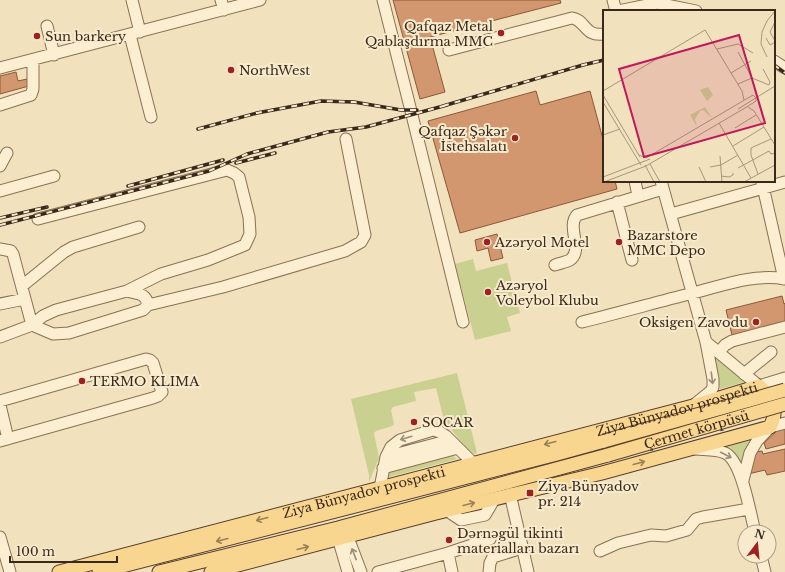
<svg xmlns="http://www.w3.org/2000/svg" width="785" height="572" font-family="'Libre Baskerville',serif">
<style>
.green{fill:#cad090}
.building{fill:#d3976f;stroke:#8c5838}
.lines{fill:none;stroke-linecap:round;stroke-linejoin:round}
.minor-casing{stroke:#8b7055;stroke-width:13}
.major-casing{stroke:#583e2a;stroke-width:15}
.minor{stroke:#fceed1;stroke-width:11}
.major{stroke:#f9d690;stroke-width:13}
.rail-casing{stroke:#39291b;stroke-width:3.5}
.rail{stroke:#f8ebcd;stroke-width:2;stroke-dasharray:6;stroke-linecap:butt}
.major-bridge-casing{stroke:#583e2a;stroke-width:15;stroke-linecap:butt}
.major-bridge{stroke:#f9d690;stroke-width:13}
.oneway{stroke:#9a8c76}
.oneway2{stroke:#998056}
.poi-dot{fill:#9f2023;stroke:#f8ebcd;stroke-width:1.5}
.labels{text-anchor:middle;dominant-baseline:central;stroke-width:4;stroke-linejoin:round;paint-order:stroke}
.poi-label{font-size:13px;fill:#39291b;stroke:#f8ebcd;text-anchor:start}
.street-label{font-size:13px;fill:#39291b;stroke:#f8ebcd}
.inset-road{fill:none;stroke:#a7977c;stroke-width:1}
.view{fill:#c2185b;fill-opacity:0.15;stroke:#c2185b;stroke-width:2}
.inset-edge{fill:none;stroke:#39291b;stroke-width:2}
</style>
<rect width="100%" height="100%" fill="#f1e1bd"/>
<path class="green" d="M473 259 476 271 507 263 520 313 507 317 511 331 475 340 455 264Z
M713 355 744 382 720 389Z
M457 373 477 453 474 454 465 447 444 420 436 388 414 392 416 401 393 407 391 410 394 424 392 426 376 431 374 433 379 458 369 482V475L351 399Z
M755 437 742 469 717 447Z
M451 454 457 459 385 478 390 470Z"/>
<path class="building" d="M393 0H560L561 3 430 37 445 92 420 99Z
M16 72 18 81 27 79 29 86 0 94V76Z
M536 91 540 105 590 91 604 143V181H615L617 189 460 233 428 121Z
M497 234 503 258 491 261 488 248 477 251 475 240Z
M782 296 784 304 785 303V323L732 335 726 310Z
M785 427V444L766 449 764 443 780 428Z
M785 449V471L767 475 765 470 748 474 746 471 756 452 762 451 763 454Z"/>
<g class="lines">
<g class="minor-casing">
<path id="minor" d="M132 0 140 32
M221 0 224 10
M383 0 412 115 463 322
M613 0 616 11
M618 11 657 3 696 11
M47 26 54 55
M130 35 151 117
M449 50 572 18C586 20 584 37 604 34
M774 61 785 68
M0 68 260 0
M0 105 31 95 33 89V60
M0 166 7 153
M635 181 638 196
M661 181 706 342 713 379V387L711 391 695 404
M762 182 784 279
M0 191 54 176
M617 202 632 260
M671 214 785 182
M38 219 227 170 234 173 239 177 249 217 250 234 245 245 208 260 161 274 127 291
M0 249 11 251 13 254 32 325 0 337
M555 265C560 263 566 262 570 260 584 250 566 227 577 215L663 189
M22 286 64 252 73 247 139 227
M127 291C138 294 146 293 148 305L143 310 69 333 53 334 32 325 43 316 56 310Z
M0 304 25 299
M148 305 223 287 345 251 361 242 365 235 346 139
M582 322C618 313 654 303 689 294 719 287 753 273 785 279
M706 342 759 386 785 378
M719 352 725 345 732 341 785 327
M744 374 771 352
M0 401 146 359 150 360 153 363 162 392 158 396 153 398 0 441
M0 405 8 439
M695 449C704 450 716 449 725 453 742 461 750 513 755 532
M386 457 450 440
M383 468 458 448
M743 480 750 453 757 441 770 427 785 423
M380 488 386 457 391 447 400 440 433 430 440 432 446 436 473 463
M510 494 528 572
M446 510 461 520 485 515 495 498
M347 535 361 572
M0 537 10 572
M338 538 348 572
M600 551 618 543 651 535 666 536 687 530 696 519 703 517 749 509
M448 553 452 572
M761 556 765 572
M378 572 448 553 490 539
M489 572 490 563 493 557 522 548"/>
</g>
<g class="major-casing">
<g id="major">
<path id="s1" d="M59 572 693 406 759 386C772 397 779 411 770 427L602 473 436 513 211 572"/>
<path d="M99 572 557 454 604 441"/>
<path d="M159 572 338 528 608 455"/>
</g>
</g>
<use href="#minor" class="minor"/>
<use href="#major" class="major"/>
<g class="rail-casing">
<path id="rail" d="M774 65 785 73
M443 106 583 65 604 60
M198 129 257 113 321 101 354 102 401 110H417
M236 163 275 153
M128 186 223 160
M0 218 47 207
M0 225 209 171 247 154 328 132 366 127 447 105"/>
</g>
<use href="#rail" class="rail"/>
<g class="major-bridge-casing">
<g id="major-bridge">
<path d="M604 441 785 390"/>
<path id="s2" d="M608 455 785 404"/>
</g>
</g>
<use href="#major-bridge" class="major-bridge"/>
</g>
<defs><path id="oneway-shaft" d="M-6 0H5M1.5-3L5.5 0L1.5 3" fill="none" stroke-width="1.6" stroke-linecap="round" stroke-linejoin="round"/></defs>
<g class="oneway">
<use href="#oneway-shaft" transform="translate(712 378) rotate(83)"/>
<use href="#oneway-shaft" transform="translate(406 438) rotate(163)"/>
<use href="#oneway-shaft" transform="translate(726 455) rotate(27)"/>
<use href="#oneway-shaft" transform="translate(354 554) rotate(-111)"/>
</g>
<g class="oneway2">
<use href="#oneway-shaft" transform="translate(550 443) rotate(165)"/>
<use href="#oneway-shaft" transform="translate(639 463) rotate(-15)"/>
<use href="#oneway-shaft" transform="translate(469 504) rotate(-14)"/>
<use href="#oneway-shaft" transform="translate(262 519) rotate(165)"/>
<use href="#oneway-shaft" transform="translate(222 540) rotate(166)"/>
<use href="#oneway-shaft" transform="translate(303 548) rotate(-15)"/>
</g>
<g class="poi-dot">
<circle cx="501" cy="33" r="4"/>
<circle cx="37" cy="36" r="4"/>
<circle cx="231" cy="70" r="4"/>
<circle cx="515" cy="138" r="4"/>
<circle cx="487" cy="242" r="4"/>
<circle cx="619" cy="242" r="4"/>
<circle cx="488" cy="292" r="4"/>
<circle cx="756" cy="322" r="4"/>
<circle cx="82" cy="381" r="4"/>
<circle cx="414" cy="422" r="4"/>
<rect x="526" y="489" width="8" height="8" rx="2"/>
<circle cx="449" cy="540" r="4"/>
</g>
<g class="labels">
<g class="poi-label">
<text x="493" y="26" text-anchor="end">Qafqaz Metal<tspan x="493" dy="15">Qablaşdırma MMC</tspan></text>
<text x="45" y="36">Sun barkery</text>
<text x="239" y="70">NorthWest</text>
<text x="507" y="131" text-anchor="end">Qafqaz Şəkər<tspan x="507" dy="15">İstehsalatı</tspan></text>
<text x="627" y="235">Bazarstore<tspan x="627" dy="15">MMC Depo</tspan></text>
<text x="495" y="242">Azəryol Motel</text>
<text x="496" y="285">Azəryol<tspan x="496" dy="15">Voleybol Klubu</tspan></text>
<text x="748" y="322" text-anchor="end">Oksigen Zavodu</text>
<text x="90" y="381">TERMO KLIMA</text>
<text x="422" y="422">SOCAR</text>
<text x="538" y="486">Ziya Bünyadov<tspan x="538" dy="15">pr. 214</tspan></text>
<text x="457" y="533">Dərnəgül tikinti<tspan x="457" dy="15">materialları bazarı</tspan></text>
</g>
<g class="street-label">
<text stroke="none"><textPath href="#s1" startOffset="639">Ziya Bünyadov prospekti</textPath></text>
<text stroke="none"><textPath href="#s2" startOffset="92">Çermet körpüsü</textPath></text>
<text stroke="none"><textPath href="#s1" startOffset="315">Ziya Bünyadov prospekti</textPath></text>
</g>
</g>
<g transform="translate(603 10)">
<rect width="172" height="172" fill="#f1e1bd"/>
<path d="M105 77 110 85 104 91 97 80ZM102 97 109 108 100 100 97 101 92 109 94 117 87 105Z" fill="#cad090"/>
<path class="inset-road" d="M172 12 167 22 172 31M163 28 167 35 172 32M114 39 135 34 150 43M135 42 149 68M164 47 158 34 159 22 164 11 172 1M160 59 167 72 166 75M128 63 148 51M135 74 149 68 166 75M0 81 102 20 139 81 141 90M0 85 37 147M0 92 38 155M145 97 151 101 172 135M135 99 172 76M116 113 148 168M132 118 153 105M0 125 17 119M130 136 161 117M117 146 119 172M47 154 57 172M42 155 51 172M96 157 103 172M107 157 118 155 135 145M135 158 166 141 168 144 172 143M155 164 148 145V138L168 129M118 166 126 167 130 165V163M0 167 47 149M1 172 43 156 142 98 153 91V88L150 85 43 148 36 145M141 172 172 155"/>
<path class="view" d="M136 25 162 113 41 147 16 59Z"/>
<rect width="172" height="172" class="inset-edge"/>
</g>
<g transform="translate(757 544) rotate(16)"><circle r="19" fill="#f8ebcd" stroke="#ac9d86"/>
<path d="M0-3L7 15L0 10L-7 15Z" fill="#9f2023"/>
<text y="-6" font-size="11" font-weight="bold" text-anchor="middle" fill="#39291b">N</text>
</g>
<path d="M10 556v6h107v-6" fill="none" stroke="#39291b" stroke-width="2"/>
<text x="16" y="556" font-size="12" fill="#39291b" stroke="#f8ebcd" stroke-width="3" paint-order="stroke">100 m</text>
</svg>
